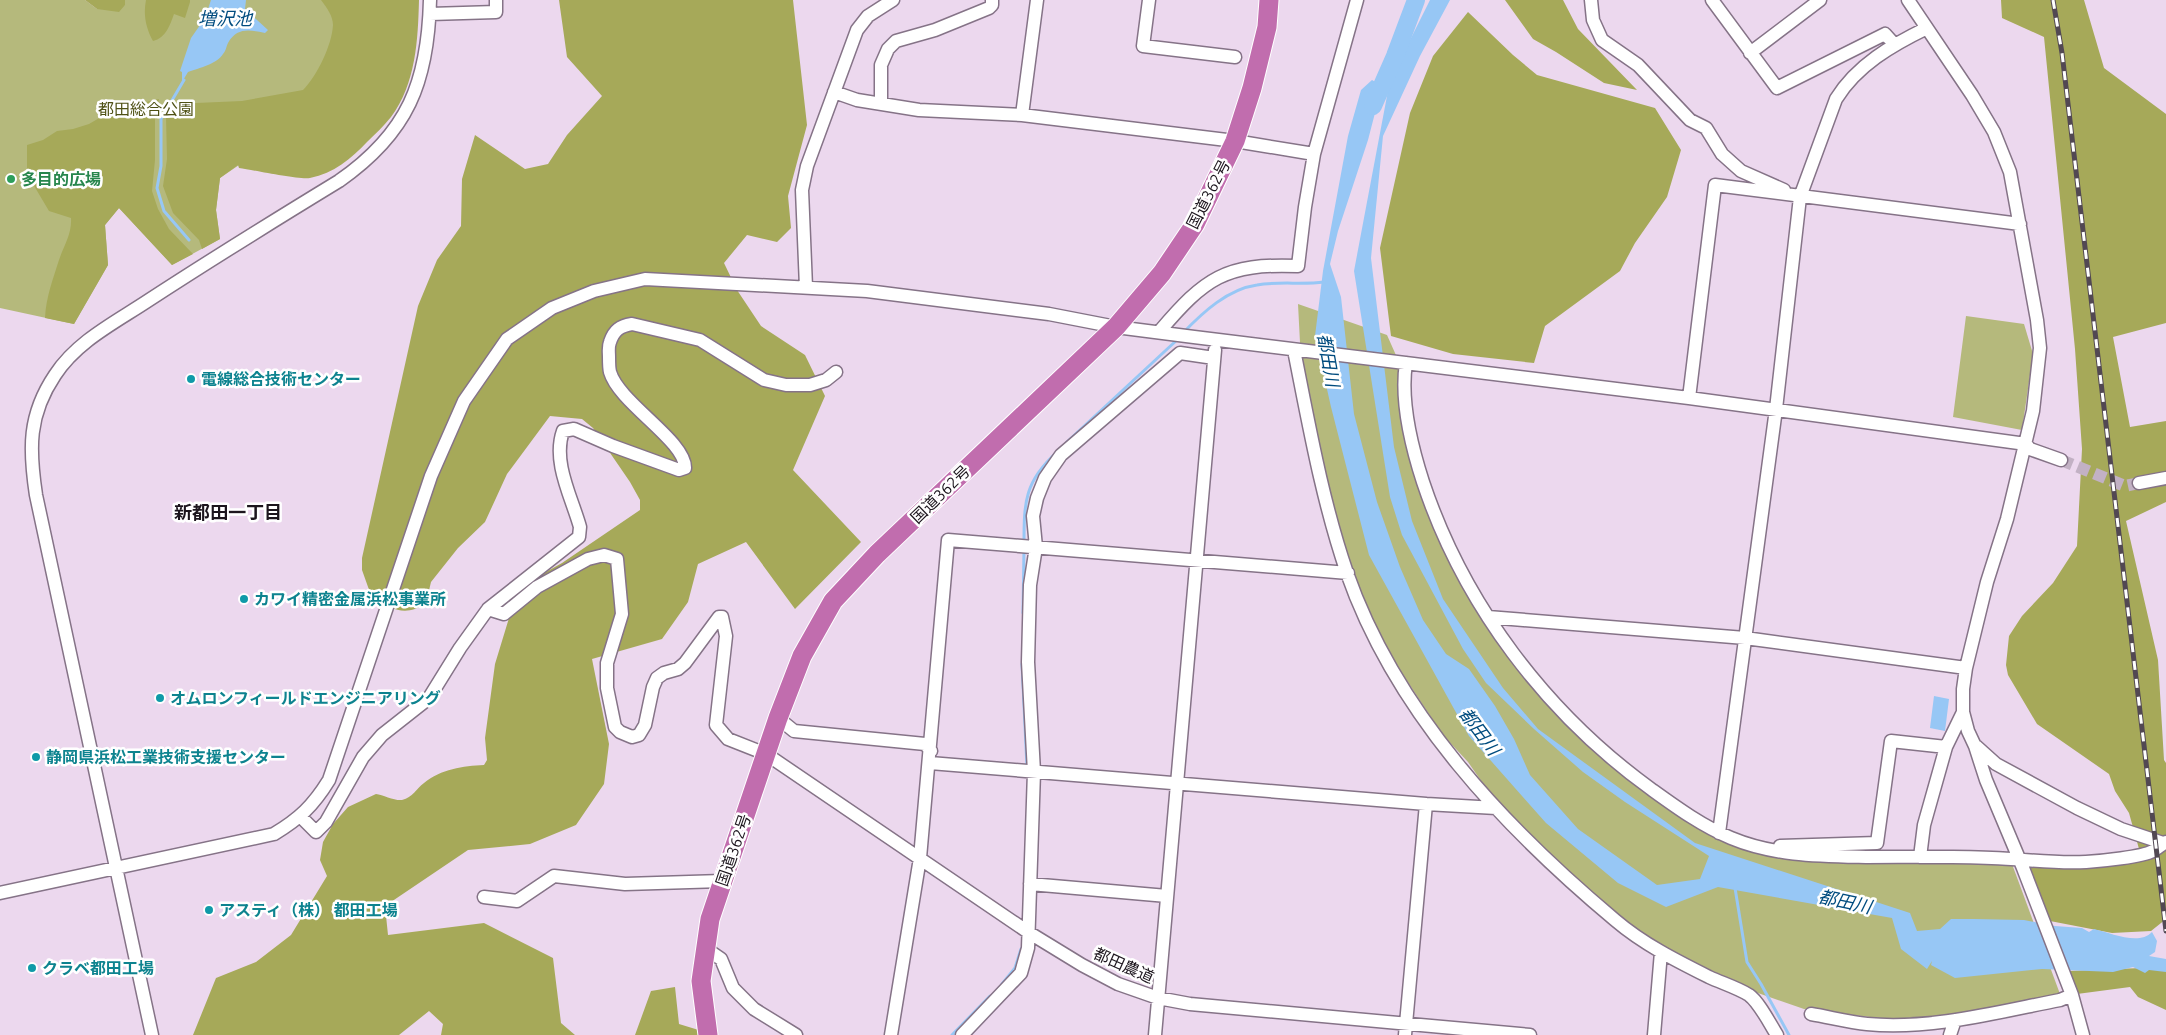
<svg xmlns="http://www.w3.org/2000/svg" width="2166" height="1035" font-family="Ubuntu,'Noto Sans JP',sans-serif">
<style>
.green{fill:#b5b97c}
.forest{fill:#a6a959}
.water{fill:#97c7f5}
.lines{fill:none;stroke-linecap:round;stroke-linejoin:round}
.stream{stroke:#97c7f5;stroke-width:3}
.river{stroke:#97c7f5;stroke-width:18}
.minor-tunnel{stroke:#c2b1c4;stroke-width:12;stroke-dasharray:12 6;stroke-linecap:butt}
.minor-casing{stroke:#857387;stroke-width:15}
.highway-casing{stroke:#fff;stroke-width:21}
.minor{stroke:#fff;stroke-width:12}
.highway{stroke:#c16dae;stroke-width:19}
.rail-casing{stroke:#524853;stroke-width:5}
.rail{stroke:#fff;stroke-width:3;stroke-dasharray:9;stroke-linecap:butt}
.leisure-dot{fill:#2e9e5b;stroke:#fff;stroke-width:2}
.culture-dot{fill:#0f9aa8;stroke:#fff;stroke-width:2}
.labels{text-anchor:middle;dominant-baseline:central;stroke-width:5;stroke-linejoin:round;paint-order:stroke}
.park-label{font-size:16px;fill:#4f5115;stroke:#fff}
.leisure-label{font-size:16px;font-weight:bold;fill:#27864d;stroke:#fff;text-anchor:start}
.street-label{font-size:16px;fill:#1c151d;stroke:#fff}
.culture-label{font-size:16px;font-weight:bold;fill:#0d838f;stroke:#fff;text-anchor:start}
.water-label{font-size:18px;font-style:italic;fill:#014c7f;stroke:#fff}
.neighbourhood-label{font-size:18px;font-weight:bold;fill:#1c151d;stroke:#fff}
</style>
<rect width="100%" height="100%" fill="#ecd8ee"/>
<path class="green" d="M0 0H85L97 9 125 5V0H417L239 165 220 178 216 210 220 239 172 265 119 208 105 225 108 265 74 324 0 308Z
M1298 304 1387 335 1399 362 1426 502 1483 622 1536 692 1616 762 1744 843 2012 864 2060 994 1984 1012 1895 1020 1804 1009 1718 979 1639 933 1583 889 1495 801 1468 762 1442 734 1388 652 1363 602 1346 561 1301 362Z
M1966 316 2024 324 2033 354 2022 430 1953 417Z"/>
<path class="forest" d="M85 0H125V5L119 12 97 9Z
M146 0H190V2L185 18 174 14C170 25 166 38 153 41 146 28 143 15 146 0Z
M321 0H419C418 39 416 84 391 117 384 126 375 134 367 142 351 159 334 173 310 178 299 180 254 170 239 168L238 165 220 178 216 210 220 239 202 249 199 240 173 213 163 186 167 159 166 117 169 108 173 104 242 101 303 90C317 76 332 45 333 25 333 16 327 8 321 0Z
M559 0H793L807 125 788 196 791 228 777 242 747 235 724 263 737 290 761 326 805 355 825 396 793 470 861 542 795 609 746 542 698 564 688 602 662 639 592 659 609 744 604 784 576 825 530 844 468 850 385 906 388 935 484 923 553 958 561 1023 575 1035H441L443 1024 429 1011 399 1035H193L216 978 256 962 291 935 327 876 320 860 323 842 333 824 348 807 376 794C383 795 395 801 402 800 413 797 416 789 424 783 441 769 463 766 484 765L487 760 485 738 495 664 516 595 546 572 562 563 640 510V500L630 482 593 428 582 419 550 416 507 474 485 522 458 548 431 582 426 603C406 617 394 609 373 601L362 570V558L418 306 437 260 461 226 462 179 475 135 525 169 548 164 567 135 602 96 567 57Z
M1505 0H1563L1578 29 1637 90 1604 83 1556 52 1533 39Z
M2001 0H2084L2104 68 2166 114V323L2113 337 2130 427 2166 421V502L2126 521 2158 660 2164 760 2166 763V919L2151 931 2112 933 2050 921 2028 867 2095 866 2141 856 2129 813 2115 791 2109 774 2037 724 2008 675 2006 665 2009 636 2022 616 2053 583 2077 546 2082 449 2075 349 2044 37 2002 18Z
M1468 12 1513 55 1537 75 1655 108 1681 150 1667 197 1635 243 1620 271 1545 326 1534 363 1453 354 1391 336 1380 248 1410 113 1433 56Z
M159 99 155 117V160L152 191 158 209 169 229 193 254 172 265 119 208 105 225 108 265 74 324 45 318C46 297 53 279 59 260 64 245 72 234 71 218L49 211 27 174V145L43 140 57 131 73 129 89 124 113 110Z
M2166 967V1010L2138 997 2130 987 2077 994 2068 971Z
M675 987 679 1024 715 1035H635L651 991Z"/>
<path class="water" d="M211 0H246L245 9 268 30 265 33C250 30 237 27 228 43 226 47 226 51 223 54 217 64 199 68 188 72L182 82V72L180 71 191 38 205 18Z
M1430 0H1450L1420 56 1383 136 1371 258 1394 447 1412 521 1443 599 1503 688 1538 729 1695 843 1910 913 1917 931 1940 929 1951 919H1974L2024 920 2055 926 2082 928 2089 932 2094 929C2111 933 2139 946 2152 932L2157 941 2155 952 2149 956 2166 959V972L2149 970 2145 973 2133 967 2113 972 2042 969 1955 978 1931 965 1932 961 1927 969 1901 949 1892 918 1718 887 1666 907 1618 883 1546 823 1469 736 1369 555 1331 407 1315 336 1323 271 1348 136 1361 90 1372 80 1382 86 1368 140 1338 231 1330 264 1341 297 1354 414 1377 502 1400 567 1423 620 1446 654 1469 669 1495 706 1514 739 1530 775 1578 829 1657 885 1700 879 1709 856 1625 802 1583 772 1534 729 1486 683 1463 649 1402 535 1390 497 1354 271 1390 80Z
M1934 696 1949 699 1945 731 1930 728Z"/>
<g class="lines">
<path class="stream" d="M184 80 161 119V166L157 188 164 211 189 240
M1183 333C1203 312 1228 289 1257 285 1279 281 1302 285 1324 282
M1067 442 1178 339
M1024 543C1024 501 1025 481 1057 452
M1023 613 1024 549
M1022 664 1027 767
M1735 888 1747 962 1761 984 1789 1035
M1002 984 1015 968 1021 949
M952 1035 990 996"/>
<path class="river" d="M1373 106 1395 56 1416 0"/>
<path class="minor-tunnel" d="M2061 460 2125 486 2139 483"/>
<g class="minor-casing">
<path id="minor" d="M1149 0 1143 46 1235 57
M1591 0 1593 20 1602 40 1638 65 1690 120 1706 128 1722 154 1741 171 1784 190
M1712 0 1777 88 1885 34 1894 44
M1908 0 1972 95 1994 132 2010 172 2037 320 2040 348 2033 411 2007 519 1987 582 1966 668 1963 689V712L1968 731 1975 746 1986 780 2023 868 2072 995 2083 1035
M430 14 496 12V0
M1750 53 1820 0
M834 92 857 100 919 110 1022 115 1235 141 1314 154
M881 104V65L888 49 896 41 935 30 989 8 992 5V0
M1022 115 1037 0
M806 287 802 190 807 166 857 30 868 16 893 0
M1159 332C1205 278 1225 263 1298 266L1305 207 1314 154 1357 0
M1294 350C1309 425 1322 500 1347 573 1396 713 1504 827 1615 920 1643 944 1677 961 1709 977 1722 983 1738 988 1749 995 1759 1002 1770 1024 1777 1035
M1406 363C1400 401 1411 445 1423 482 1464 605 1546 713 1651 789 1676 807 1702 826 1731 838 1774 856 1820 856 1866 857 1908 857 1950 856 1992 858 2024 859 2054 864 2086 862 2101 861 2142 857 2153 851 2158 848 2161 845 2166 842
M1689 398 1715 185 2020 224
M2139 483 2166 478
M488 609 504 614 537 587 588 559 604 555 617 559 622 614 607 663V688L615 727 620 732 632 737 639 735 645 725 653 687 657 678 664 673 678 669 685 663 719 617H722L726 636 716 725 728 739 766 754 1028 932 1082 965 1118 984 1158 998 1190 1004 1530 1035
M1488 617 1745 638 1966 668
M778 718 794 731 925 744 931 751
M1976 746 1996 764 2077 808 2121 829 2163 843
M930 763 1426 804 1496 808
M301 817 316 832 326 822 363 757 382 735 429 698 460 648 488 609 579 537 580 527C572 498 552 462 563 431L574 429 613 446 679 470 685 468C686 441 619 403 610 372 609 368 609 362 609 357 609 352 608 347 610 342 614 330 620 326 632 324L700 340 764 380 786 385H810L826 380 836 372
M1719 833 1776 409 1800 197 1836 99C1857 65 1892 45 1927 28
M1780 846 1877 843 1891 741 1946 747
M1920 857 1924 825 1946 747 1963 712
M1030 884 1167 896
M0 893 274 834C299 819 313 806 329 780L431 476 464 401 507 339 552 308 594 291 645 279 867 291 1049 314 1116 327 1194 337 1689 398 2026 444 2030 449 2061 460
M484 897 517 901 554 876 625 884 722 881
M705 948 721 959 733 988 754 1009 796 1035
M1811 1014C1829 1017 1849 1022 1867 1024 1931 1030 1998 1012 2060 1000L2072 995
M152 1035 36 495C29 449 28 415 55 375 77 341 116 322 149 300 212 259 275 220 339 181 408 133 428 82 430 0
M891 1035 920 858 948 540 1348 573
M962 1035 1021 973 1028 948 1034 772 1028 662 1030 585 1036 547 1033 516 1037 498 1045 478 1061 455 1180 353 1214 358
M1155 1035 1215 350
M1405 1035 1426 804
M1654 1035 1661 952
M1950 1035 1955 1020"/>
</g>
<g class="highway-casing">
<path id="highway" d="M708 1035 701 981 710 919 778 718 802 656 833 601 877 554 1116 327 1162 273 1195 224 1235 141 1252 88 1267 27 1269 0"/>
</g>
<use href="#minor" class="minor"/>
<use href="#highway" class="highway"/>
<g class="rail-casing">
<path id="rail" d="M2053 0 2062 53 2166 931"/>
</g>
<use href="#rail" class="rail"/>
</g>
<circle class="leisure-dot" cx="11" cy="179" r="5"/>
<g class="culture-dot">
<circle cx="191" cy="379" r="5"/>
<circle cx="244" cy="599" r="5"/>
<circle cx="160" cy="698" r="5"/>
<circle cx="36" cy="757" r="5"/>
<circle cx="209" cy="910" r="5"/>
<circle cx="32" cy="968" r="5"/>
</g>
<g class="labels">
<g class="park-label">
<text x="146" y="109">都田総合公園</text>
</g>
<g class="leisure-label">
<text x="21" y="179">多目的広場</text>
</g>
<g class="street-label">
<text transform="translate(1208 194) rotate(-63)">国道362号</text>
<text transform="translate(940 494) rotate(-44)">国道362号</text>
<text transform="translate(733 850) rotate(-71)">国道362号</text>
<text transform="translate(1124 965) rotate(24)">都田農道</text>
</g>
<g class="culture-label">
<text x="201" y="379">電線総合技術センター</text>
<text x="254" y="599">カワイ精密金属浜松事業所</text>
<text x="170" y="698">オムロンフィールドエンジニアリング</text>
<text x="46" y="757">静岡県浜松工業技術支援センター</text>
<text x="219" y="910">アスティ（株） 都田工場</text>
<text x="42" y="968">クラベ都田工場</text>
</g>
<g class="water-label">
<text x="225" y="18">増沢池</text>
<text transform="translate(1329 360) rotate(80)">都田川</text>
<text transform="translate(1480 731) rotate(53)">都田川</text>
<text transform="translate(1845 901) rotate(12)">都田川</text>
</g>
<g class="neighbourhood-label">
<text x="228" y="512">新都田一丁目</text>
</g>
</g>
</svg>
